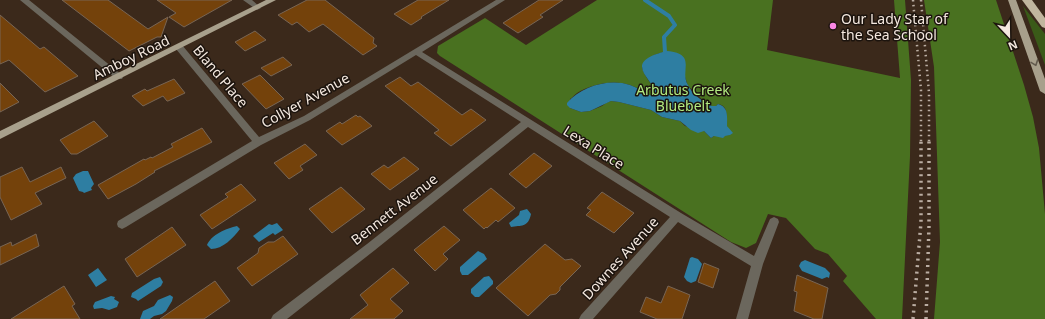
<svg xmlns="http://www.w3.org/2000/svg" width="1045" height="319" font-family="'Noto Sans',sans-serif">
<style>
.green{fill:#3a5a18}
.forest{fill:#497120;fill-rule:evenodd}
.water{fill:#2e7ea2}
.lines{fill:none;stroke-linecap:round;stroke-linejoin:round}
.stream{stroke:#2e7ea2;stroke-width:4}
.building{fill:#74420b;stroke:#786554}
.minor{fill:#6b675d;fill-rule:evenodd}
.major{fill:#a8a08c;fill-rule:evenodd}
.highway{fill:#c1b69e;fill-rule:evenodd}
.rail-far1{stroke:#baada2;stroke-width:2.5;stroke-dasharray:1.5 3.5;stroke-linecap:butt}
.rail{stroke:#baada2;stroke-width:3.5;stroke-dasharray:2 4.5;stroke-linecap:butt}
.oneway{stroke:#625a4d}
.poi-dot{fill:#fb87e5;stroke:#1c140e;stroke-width:1.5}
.labels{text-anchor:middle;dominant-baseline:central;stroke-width:3;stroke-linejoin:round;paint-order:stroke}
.poi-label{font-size:14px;fill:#f4e8df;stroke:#1c140e;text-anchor:start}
.street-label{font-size:14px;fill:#f4e8df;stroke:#1c140e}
.park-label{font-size:14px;fill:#b2ea81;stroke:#1c140e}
</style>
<rect width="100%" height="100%" fill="#3b291b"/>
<path class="green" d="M1023 6 1045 34V65Z"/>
<path class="forest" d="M597 0H773L767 50 900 78 894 0H905L911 80 910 156 902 319H876L843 281 847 276 828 254 815 249 786 218 768 214 756 243 746 248 731 242 440 56 437 53 438 46 485 18 526 45ZM667 51 685 77 688 86 706 103 712 106H716L718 104C730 106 725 118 727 126 728 129 729 132 730 135L714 136 711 138 704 131 685 126 680 121 662 117 651 110 619 102 611 101 606 103 602 106 590 111 581 112 570 108V99C572 98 574 95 577 93 591 84 614 79 630 85 638 88 645 93 653 97L655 95C656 87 644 78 642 67L654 55Z
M924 0H996L1024 85 1033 117 1039 148 1045 214V319H934L940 242 934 67Z"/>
<path class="water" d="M667 51C698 54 679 71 688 85 692 94 703 102 712 106H716L718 104C729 107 727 117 727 126L733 133 730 135 725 136 723 138 714 136 711 138 704 131 698 133 691 130 680 121 662 117 651 110 619 102 611 101 590 111 581 112 570 108 567 105V103C581 86 610 78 630 85 638 88 645 93 652 96H655C658 80 617 63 667 51Z
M83 171H88L94 184 91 188 92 190 84 193 83 192 79 191 73 178 76 174Z
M527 209 531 214C528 228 521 225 511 227L509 223 519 215 520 211Z
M277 223 283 230 275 235 273 233 259 242 253 236 269 224 272 225Z
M237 226 240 229C233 238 223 249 211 249L207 245C211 235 227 228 237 226Z
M478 251 484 254 487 259 468 275H462L460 271V267Z
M692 257 698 259 702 264 696 281 691 283 687 281 684 277 690 258Z
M805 260 825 268 830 273 829 278 827 277 822 279 802 271 799 266 801 262Z
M98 268 107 280 96 287 88 275Z
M489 276 493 281V284L479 297H475L471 293V289L484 277Z
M160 277 163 282 161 286 138 301 136 299 131 297 132 293 154 279Z
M170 295 173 297 172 301 166 311 162 314 154 316 150 319H140L143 311 154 306 158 300Z
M111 296 115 297 114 299 119 302 117 307 109 310 102 308 94 309 93 306 95 302Z"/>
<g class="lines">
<path class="stream" d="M645 0 669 16 675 25 664 37 665 52"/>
</g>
<path class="building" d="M62 0H108L148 29 168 17 161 37H157L129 51Z
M157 0H232L184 27 169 17 176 13Z
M307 0H325L374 38 373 43 377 46 363 55 323 24 309 32 297 22 292 25 278 15Z
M418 0H449L421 17 422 18 411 25 394 14Z
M539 0H563L540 15 543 17 518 33 503 23Z
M0 15 40 49 44 47 78 76 45 92 9 60 0 64Z
M255 31 266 40 245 51 235 42Z
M283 57 292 65 271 76 261 68Z
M260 75 284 99 266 109 242 84Z
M400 77 411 86 418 82 462 115 471 109 486 120 451 146 434 133 439 130 385 86Z
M174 79 185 93 168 101H167L163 96 143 106 132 96 145 89 147 91Z
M0 83 19 102 0 112Z
M356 115 358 117 360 116 372 126 342 145 326 131 340 122 342 124Z
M94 121 108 136 77 154H71L60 140Z
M202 128 212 142 154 171 155 172 136 184 108 199 98 185 144 159 145 160 151 157 152 158 173 147 171 144Z
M305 144 317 155 300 166 303 170 289 179 274 163Z
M534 153 552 166 526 188 509 174Z
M404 157 419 169 390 190 371 174 384 165 388 168Z
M22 167 30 182 61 167 66 178 35 193 42 204 11 220 0 197V177Z
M241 184 256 200 212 229 200 215 228 197 225 194Z
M341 187 365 209 332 233 309 209Z
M491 188 515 208 498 222 496 220 487 228 486 227 484 229 463 210Z
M602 192 634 213 614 233 586 215 591 210 587 208Z
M444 226 460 240 443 254 448 259 435 271 414 250Z
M172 227 186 245 137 277 125 259Z
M36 234 39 246 0 265V247L11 242 12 246Z
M283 236 298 254 252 286 237 268 258 253 259 248 268 242H274Z
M545 244 565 260 572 259 581 266 560 287V290L556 294 550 295 528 316 496 288Z
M704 263 719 269 713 288 698 282Z
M393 268 409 283 390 299 403 311 394 319H350L368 305 360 295Z
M797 275 828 288 822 319H814L794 311 797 292 794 291Z
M215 281 230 301 204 319H160Z
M64 286 75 304 72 306 80 319H11Z
M668 286 690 295 682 319H657L640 312 646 297 661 303Z"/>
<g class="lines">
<path class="minor" d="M20 0H29L122 75 123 77 122 79H116Z
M243 0H252L261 8 257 10Z
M496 0H505L422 52 681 213 754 256 770 219 774 217 778 219 779 222 763 264 748 319H736L751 266 678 222 593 319H579L581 315 670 217 528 127 375 250 287 319H271L273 315 367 244 521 122 416 55 310 120 261 145 126 227 122 229 118 227 117 224 118 221 252 141 176 49 175 47 176 45H182L259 137 304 116Z"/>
<path class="major" d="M266 0H276L0 139V131Z
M1008 0H1016L1045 79V94L1040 91Z"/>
<path class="highway" d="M1022 0H1032L1045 18V28L1042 27Z"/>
<path class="rail-far1" d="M913 0 921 90V142
M921 0 929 93V142"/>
<path class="rail" d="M913 319 921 222V141
M926 319 929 226V141"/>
</g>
<defs><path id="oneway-chevron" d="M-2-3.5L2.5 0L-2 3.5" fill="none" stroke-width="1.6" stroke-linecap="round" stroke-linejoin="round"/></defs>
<use class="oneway" href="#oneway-chevron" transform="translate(1035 63) rotate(70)"/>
<circle class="poi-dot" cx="833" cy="26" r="4"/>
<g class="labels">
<g class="poi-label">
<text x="841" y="18">Our Lady Star of<tspan x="841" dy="16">the Sea School</tspan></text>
</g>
<g class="street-label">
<text transform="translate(131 57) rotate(-26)">Amboy Road</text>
<text transform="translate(221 76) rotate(50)">Bland Place</text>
<text transform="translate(305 100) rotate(-29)">Collyer Avenue</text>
<text transform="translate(594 147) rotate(32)">Lexa Place</text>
<text transform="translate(394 209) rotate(-38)">Bennett Avenue</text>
<text transform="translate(620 258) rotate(-48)">Downes Avenue</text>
</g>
<g class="park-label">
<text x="683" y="89">Arbutus Creek<tspan x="683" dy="16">Bluebelt</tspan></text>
</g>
</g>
<g transform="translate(1009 36) rotate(158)" stroke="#1c140e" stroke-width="3" paint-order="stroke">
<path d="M0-3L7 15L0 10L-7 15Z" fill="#f4e8df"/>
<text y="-6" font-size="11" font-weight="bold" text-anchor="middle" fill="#f4e8df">N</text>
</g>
</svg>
